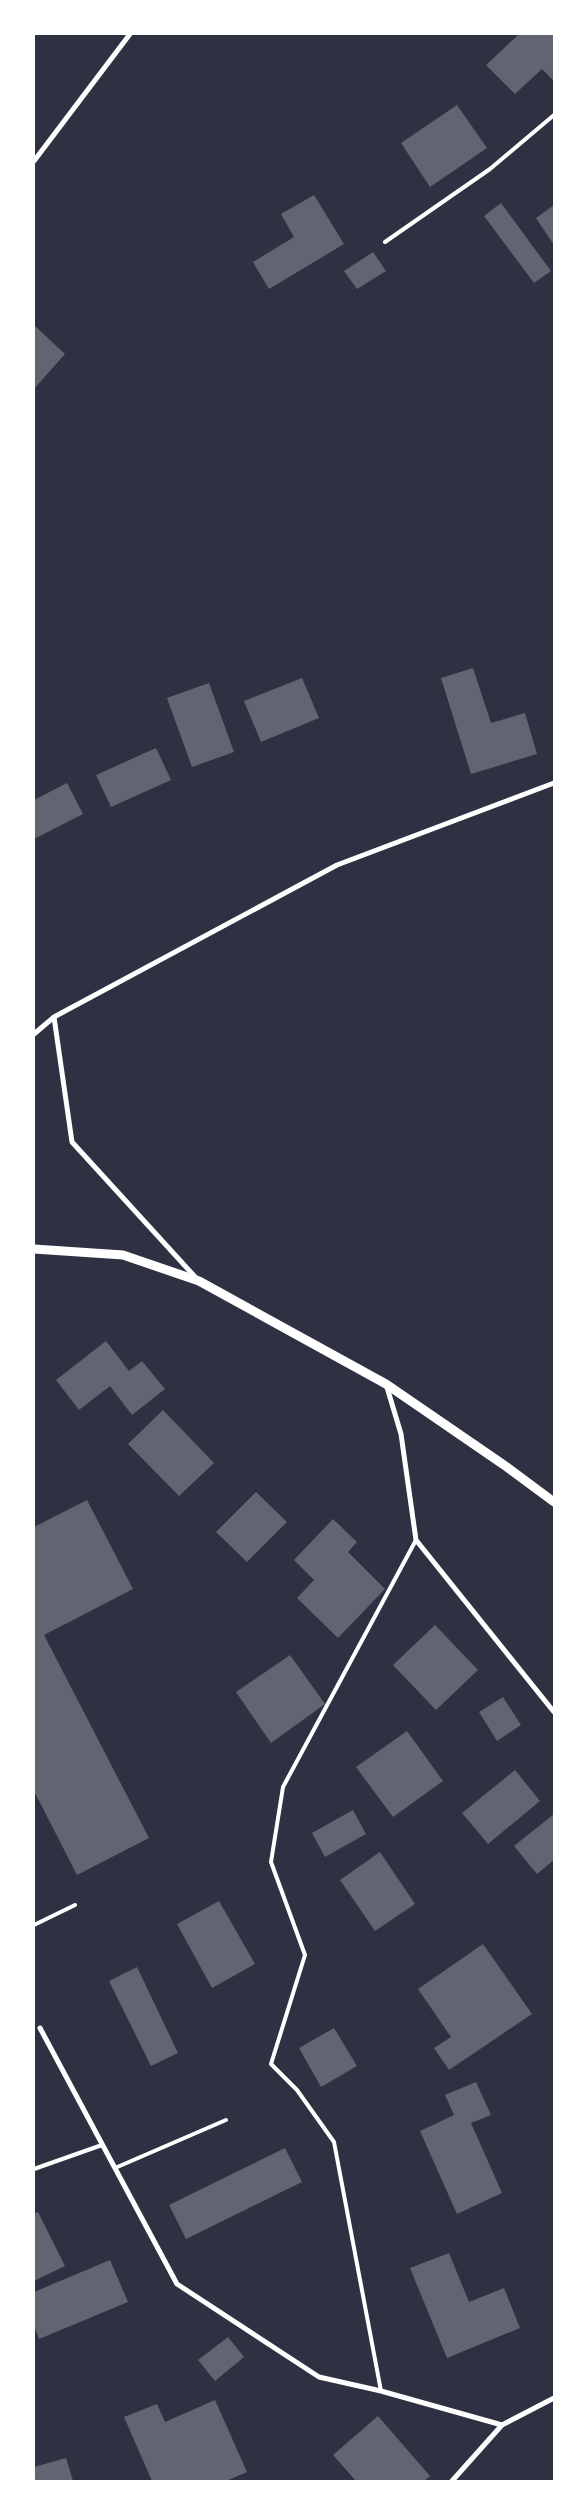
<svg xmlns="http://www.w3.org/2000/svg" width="588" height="2515" font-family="Arial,sans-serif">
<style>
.building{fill:#626471}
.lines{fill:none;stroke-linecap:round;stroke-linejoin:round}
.service{stroke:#fff;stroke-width:4}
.minor{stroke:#fff;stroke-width:5}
.tertiary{stroke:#fff;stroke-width:9}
</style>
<rect width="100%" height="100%" fill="#2d3142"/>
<path class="building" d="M519 34H552L554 36V81L542 69 515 94 486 65Z
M457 105 487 148 430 187 401 143Z
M314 195 344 244 269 289 253 262 294 237 281 214Z
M501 203 551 271 534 283 484 216Z
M554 205V245L536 218Z
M373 252 386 271 357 289 344 271Z
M34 325 65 354 34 389Z
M473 668 491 723 525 713 537 754 471 774 441 678Z
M302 678 319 718 261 742 244 701Z
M209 683 234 752 192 767 167 698Z
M156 748 171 780 111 807 96 775Z
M67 783 83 814 34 839V800Z
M106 1341 129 1371 142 1361 165 1389 132 1415 110 1386 79 1410 56 1380Z
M163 1410 214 1463 179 1496 128 1444Z
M256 1492 287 1522 247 1562 216 1532Z
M87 1500 133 1589 44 1635 149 1838 77 1875 34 1791V1527Z
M333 1519 357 1542 348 1552 385 1589 338 1638 297 1598 314 1580 294 1560Z
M435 1625 478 1670 436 1710 393 1665Z
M290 1655 325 1704 271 1743 236 1692Z
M503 1697 521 1725 497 1741 479 1712Z
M407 1731 443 1781 393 1817 356 1767Z
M515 1770 540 1801 488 1844 462 1813Z
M353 1810 366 1834 325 1857 312 1833Z
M554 1814V1860L537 1874 514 1846Z
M380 1852 415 1904 375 1931 340 1880Z
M219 1901 255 1964 212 1988 177 1924Z
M483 1944 532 2014 449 2070 434 2048 451 2037 418 1989Z
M137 1967 178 2053 151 2066 109 1981Z
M334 2028 357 2066 321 2087 299 2048Z
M476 2082 491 2115 471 2123 502 2193 457 2214 420 2131 454 2115 445 2095Z
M285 2148 302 2182 186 2239 169 2205Z
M38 2212 65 2266 34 2281V2214Z
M449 2253 469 2302 504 2288 520 2328 447 2358 410 2268Z
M110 2260 128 2302 39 2339 34 2326V2292Z
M228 2337 244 2357 215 2381 198 2360Z
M215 2400 247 2472 226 2481H152L124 2417 157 2404 165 2422Z
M378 2416 430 2476 424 2481H356L333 2455Z
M66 2458 73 2481H34V2467Z"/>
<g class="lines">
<path class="service" d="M385 242 490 169 554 115
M34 1925 75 1905
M115 2168 226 2120
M34 2169 102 2145
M381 2391 334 2142 297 2090 271 2064 305 1955 271 1862 283 1787 416 1540"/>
<path class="minor" d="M34 161 130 34
M54 1017 72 1142 197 1279
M34 1034 54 1017 337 865 554 783
M386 1384 401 1434 416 1540 554 1712
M40 2028 177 2284 319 2377 381 2391 502 2425 554 2398
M452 2481 502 2425"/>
<path class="tertiary" d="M34 1249 123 1255 199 1281 386 1384 504 1465 554 1502"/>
</g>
<rect width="588" height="2515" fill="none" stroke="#ffffff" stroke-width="70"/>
</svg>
